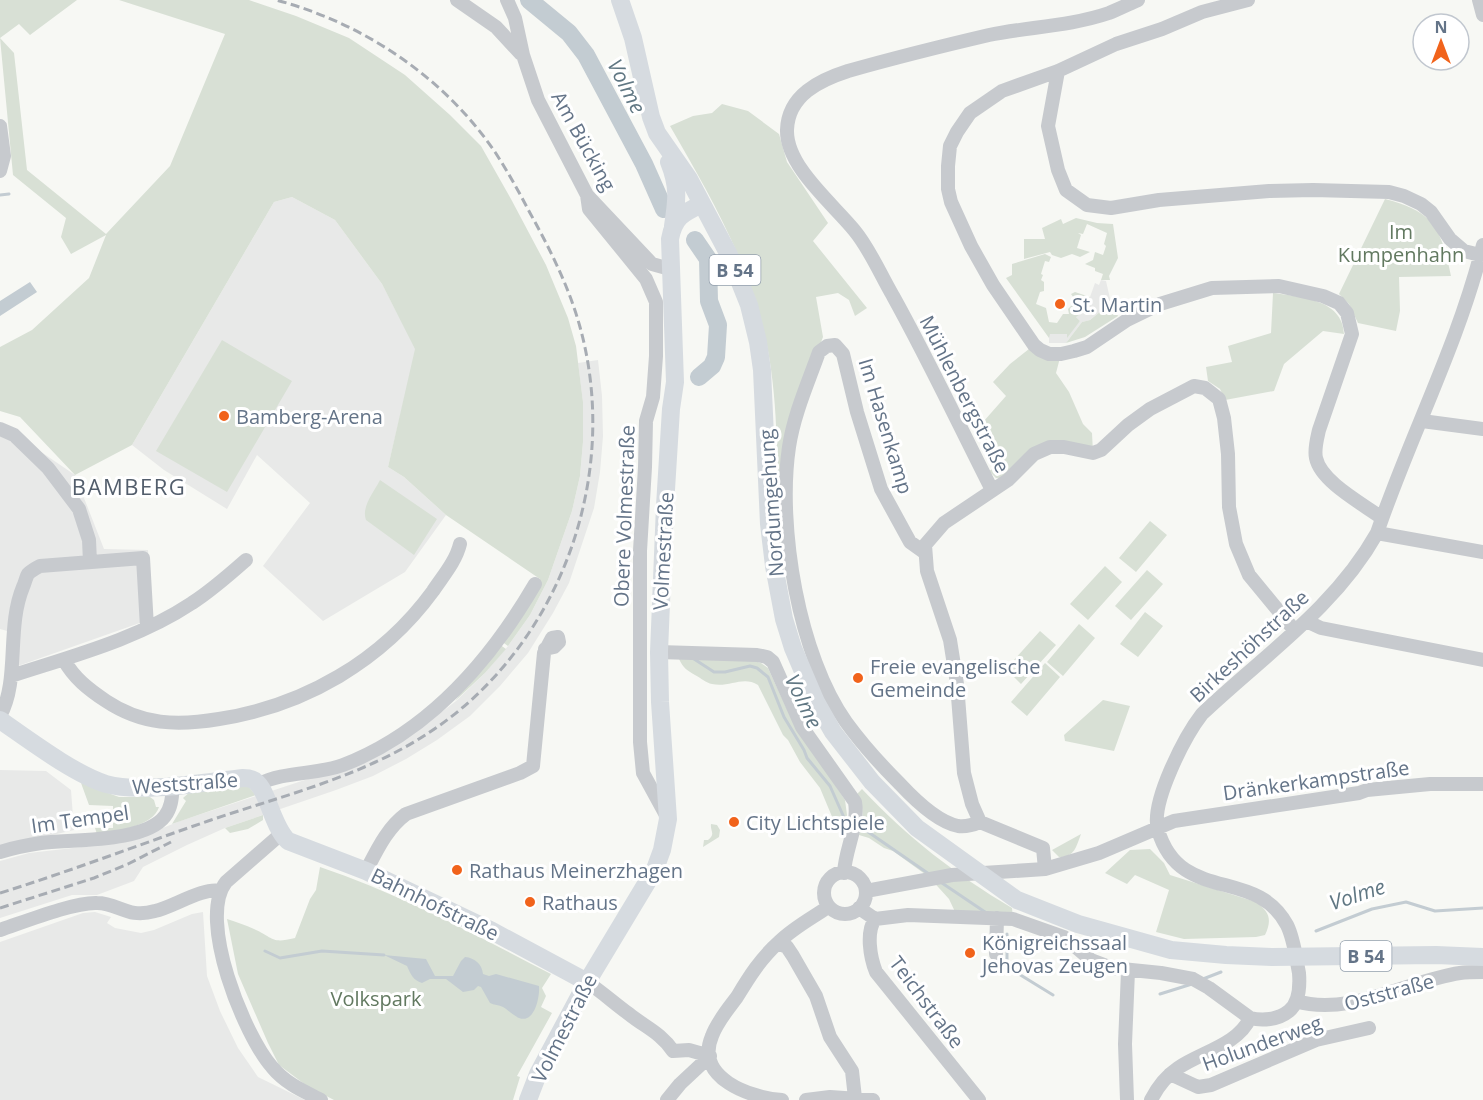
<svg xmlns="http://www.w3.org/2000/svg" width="1483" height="1100" font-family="'Open Sans',sans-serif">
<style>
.built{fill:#e8e9e8}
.green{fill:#d8e0d5}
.water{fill:#c3ccd2}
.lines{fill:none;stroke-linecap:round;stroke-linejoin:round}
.stream{stroke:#c3ccd2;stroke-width:3}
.river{stroke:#c3ccd2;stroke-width:18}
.minor{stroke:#c7cace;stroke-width:14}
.major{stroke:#d6dbe0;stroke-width:18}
.rail{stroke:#a7acb3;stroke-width:3;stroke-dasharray:9 4.5;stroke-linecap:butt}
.poi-dot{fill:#f1631b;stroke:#fff;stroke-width:2}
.labels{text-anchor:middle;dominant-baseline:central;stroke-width:6;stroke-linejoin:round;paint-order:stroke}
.shield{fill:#fff;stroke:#929eac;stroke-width:1.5}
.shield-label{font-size:18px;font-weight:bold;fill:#647488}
.street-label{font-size:20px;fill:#647488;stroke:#fff}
.park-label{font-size:20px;fill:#627960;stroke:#fff}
.poi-label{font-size:20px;fill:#647488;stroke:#fff;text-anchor:start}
.water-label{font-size:21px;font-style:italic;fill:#607783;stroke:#fff}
.quarter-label{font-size:22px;letter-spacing:1.5px;fill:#535e6c;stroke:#fff}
</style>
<rect width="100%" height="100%" fill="#f7f8f4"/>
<path class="built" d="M292 197 335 220 382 284 416 349 388 467 404 477 446 515 405 572 323 621 263 566 310 503 257 455 227 509 164 470 132 445 274 202Z
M1101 280 1106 281 1111 303 1090 320 1082 322 1066 343H1049V334H1067L1080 321 1076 317 1082 305 1090 297 1095 283 1099 285Z
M598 360 602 396 603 436 600 472 594 508 569 583 553 613 528 653 500 686 470 716 437 740 406 759 373 776 336 790 225 828 187 845 143 867 134 881 97 895H72L0 918V861L29 853 108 844 143 836 180 821 332 771 426 724 456 701 485 673 508 646 530 615 548 580 572 511 580 476 583 442V402L578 363Z
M0 435 28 443 75 475 104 549 148 550 151 619 18 666V634L0 629Z
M0 770 46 771 71 790 74 830 0 847Z
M95 912 111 917 107 923 115 928 141 933 154 930 192 914 203 912 207 976 220 1011 238 1048 258 1077 305 1100H0V942L83 913Z"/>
<path class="green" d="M0 0H77L30 35 19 24 0 38Z
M119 0H249L296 16 349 38 405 75 450 115 481 146 511 199 546 265 568 318 576 346 583 402V442L580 476 572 511 548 580 530 615 508 646 501 641 540 579 446 515 404 477 388 467 415 349 382 284 335 220 292 197 274 202 132 445 75 475 20 417 0 411V347L32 330 89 278 106 235 71 254 61 237 66 218 13 175 0 38 14 53 27 170 106 234 170 166 225 34Z
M722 104 748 111 779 134 787 162 828 223 813 241 867 308 855 316 849 300 838 293 816 297 823 337 791 422 778 520C777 448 779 373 756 303 736 240 703 183 670 126L693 116 712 113Z
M1385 199C1435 212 1441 229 1451 276L1399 277 1400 311 1396 331 1358 323 1349 304 1339 294Z
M1076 218 1097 223 1113 224 1118 258 1109 276 1110 280H1101L1103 274 1095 271V268L1085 264 1093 260 1095 252 1103 255 1106 246 1104 244 1107 233 1087 224 1083 234 1078 233 1081 235 1077 248 1090 252 1080 257 1072 254 1061 258 1052 255 1050 252 1024 259V239H1045L1042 228 1061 219 1063 224Z
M1045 254 1051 257 1049 262 1045 261 1041 274 1043 275 1041 280 1044 282V291L1040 292 1036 304 1046 308 1049 322 1057 323 1063 314H1069L1068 309 1076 301 1071 294 1075 292 1090 297 1083 305V312L1076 317 1080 321 1067 338V334H1050L1049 338 1006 278 1012 275V264Z
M1273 293C1300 297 1343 299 1344 334L1323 331 1284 364 1274 391 1225 400 1220 389 1208 381 1206 367 1232 362 1228 346 1271 333Z
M1111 303 1118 316 1085 337 1066 343 1082 322 1090 320Z
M222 340 292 381 227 492 156 451Z
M1034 345 1061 354 1056 373 1069 392 1083 424 1092 433 1093 453 1050 447 1008 480 996 478 989 471 996 467 976 430 1006 396 993 382 1010 364Z
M380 480 437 519 414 555 366 520C361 507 374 492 380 480Z
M1150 521 1167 535 1136 572 1119 558Z
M1105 566 1122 582 1088 620 1070 604Z
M1147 570 1163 584 1131 620 1115 606Z
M1145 612 1163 626 1138 657 1120 644Z
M1079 624 1095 638 1063 676 1047 662Z
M1040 631 1056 645 1021 684 1006 669Z
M499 644 506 649 485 673 455 701Z
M679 659 751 660 761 663 768 668 791 718 845 800 847 815 844 830 833 819 820 788 800 762 788 740 783 735 758 685C743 675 729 688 712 684 706 683 701 678 695 675 688 671 683 668 679 659Z
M1045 663 1060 677 1027 716 1011 702Z
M1103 700 1130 706 1114 751 1065 741 1064 735Z
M81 783 119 797H150L154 800 156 807H159C153 827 115 831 97 834L95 828H113V806L89 805Z
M247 785 256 795 172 824 186 801 183 798 191 791Z
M862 789C908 838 955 874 1012 908L1013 919 957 916 949 899 929 877 893 851 884 848 869 838 859 835C863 819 866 809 856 795Z
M263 815V820L248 829 230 833 225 828Z
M711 824 717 825 720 830 719 837 703 847 704 840H708C716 834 710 831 711 824Z
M1081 834C1076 847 1075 857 1059 857L1052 850Z
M1150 849 1164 863 1170 875 1256 902C1270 912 1272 920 1265 935L1256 937 1184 939 1156 932 1169 890 1135 875 1127 884 1105 873 1130 850Z
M320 867C401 894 475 935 551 974L542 988 546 996 541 1007 552 1013 517 1076 520 1077 513 1100H334L307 1086 279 1065 268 1043 238 974 227 919C236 922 246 925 254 929 274 938 271 944 295 938L310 899 316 890Z"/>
<path class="water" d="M30 282 37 292 0 316V301Z
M384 955 426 959 435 976H453L461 961 465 957C475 958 482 964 483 974L489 976 496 974 539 986C540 996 535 1024 519 1018 514 1016 508 1010 503 1007 499 1005 494 1005 490 1003L481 987 478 986 474 990 463 992 446 979H430L422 983C413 980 411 975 407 966Z"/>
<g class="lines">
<path class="stream" d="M0 195 9 194
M691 657 714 672H725L750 666 757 668 768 677 784 717 804 750 807 758 830 786 846 822
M861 827 929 874
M939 881 985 912
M1316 931 1372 909 1406 902 1435 911 1483 908
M1007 934V963L1009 968 1053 995
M265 951 280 958 322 951 384 955
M1203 979 1221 972
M1160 994 1192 984"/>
<path class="river" d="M529 0 569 33 586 55 644 164 664 209
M695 240 708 259 709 301 718 325 716 357 712 366 699 377"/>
<path class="minor" d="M457 0 496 27 521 54
M507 0 515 18 523 55 538 100 587 195 652 264 670 269
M1248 0 1202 12 1162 29 1116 44 1058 71 1002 91 970 113 957 132 950 146 948 166V189L951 202 971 246 993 285 1034 345 1040 350 1049 354H1061L1074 351 1087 347 1127 320 1160 304 1212 288 1279 286 1323 296 1339 303 1347 313 1352 334 1319 430C1317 439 1314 449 1316 458 1321 482 1363 504 1382 518
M1479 0 1483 15
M1058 71 1048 126 1058 170 1066 190 1087 205 1111 208 1159 200 1269 191 1313 190 1389 192 1404 196 1421 204 1431 212 1450 239 1464 251 1480 255
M0 126 4 156 0 171
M587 195 589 209 646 279 656 302V356L653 397 646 421 645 467 640 551V742L643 773 667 817
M1422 421 1483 429
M0 429 14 435 48 468 79 509 89 540 90 562
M992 490C959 425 928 359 893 296 880 274 870 249 854 230 832 203 786 166 787 130 788 95 820 80 848 71 894 58 942 46 989 35 1028 27 1071 26 1109 13 1119 9 1129 4 1138 0
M1377 533 1483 552
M924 552 910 542 881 489 857 412 843 354 835 345 827 346 819 352C808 383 794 414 789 447 777 527 799 656 846 722 862 744 881 765 900 784 914 799 938 822 958 826 966 827 973 825 980 822
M1306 621 1321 628 1483 660
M659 652 757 655 767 657 773 662 802 727 855 802C859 826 845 849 844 873
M64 660C74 678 88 689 106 701 142 725 177 726 219 719 304 706 382 661 433 591 443 576 456 561 460 544
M11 676C72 656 138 639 192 603 211 591 229 575 246 560
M0 716C20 680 6 628 23 587 25 583 26 577 28 574 31 571 36 568 40 566L143 558 147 627
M259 784C284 771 316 775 343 765 429 732 490 661 535 584
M281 834 226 882C197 919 244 1035 272 1067 285 1083 303 1091 321 1100
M0 852C13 848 27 845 41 843 71 839 145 843 165 816 172 807 172 796 173 785
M1045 869 1043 848 980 822 972 804 964 773 957 684 950 640 927 571 925 545 944 523 1008 480 1034 454 1050 447H1064L1093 453 1101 450 1128 425 1150 409 1194 386 1205 388 1219 399 1224 418 1228 454 1229 507 1236 544 1249 575 1295 631
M366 871C377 850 387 828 406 814L520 773 533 766 544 653 552 638 558 637 559 642 554 647 545 649
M824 893a21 21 0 1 1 42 0a21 21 0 1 1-42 0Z
M866 891 952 875 1045 869 1099 853 1174 821 1359 793 1367 790 1430 784H1483
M859 908 875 919 908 915 1013 919 1064 937 1091 960 1112 968 1161 973 1193 979 1209 988 1250 1018C1262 1021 1278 1020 1289 1011 1299 1003 1300 986 1299 973 1296 958 1294 939 1287 925 1256 866 1180 905 1158 830 1150 803 1185 736 1202 714 1263 656 1335 608 1377 533 1410 436 1458 345 1483 245
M875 919C866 932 870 957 876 972L979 1100
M0 930C24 922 74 902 97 903 119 903 127 919 155 911 173 907 203 887 220 891
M778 943 787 947 793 956 816 996 830 1037 852 1071 855 1098
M996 954 997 918
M587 982C602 992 614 1003 629 1014 645 1027 661 1033 673 1051L689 1050 710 1056
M1296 1001C1349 1017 1407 981 1460 973 1467 972 1475 972 1483 972
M1170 1074 1198 1087 1211 1085 1316 1040 1369 1028
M667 1100 680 1084 710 1056
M782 1100C751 1098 694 1078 712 1036 717 1022 728 1009 737 997 749 977 761 958 779 942 793 928 812 918 828 907
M806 1100 830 1097 873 1100
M1127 1100 1125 1044 1128 971
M1151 1100C1157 1088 1166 1076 1178 1068 1201 1052 1238 1045 1250 1018"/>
<path class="major" d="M620 0 633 38 651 117 657 133 689 179 729 255 749 305 758 342 762 370 769 524 774 566 784 619 793 648 816 702 833 732 872 782 917 828 1017 900 1078 924 1171 950 1226 955 1272 957 1436 955 1483 957
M669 162C679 187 677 200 673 226
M0 720C29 740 74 774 106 784 140 794 206 782 243 778 247 778 253 779 256 782 268 791 272 826 288 841L366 871 492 931 587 982
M528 1100 538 1074 587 982 655 869 662 850 668 819 660 702 659 652 665 506 671 409 675 382 670 239C674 217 683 213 702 204"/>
<path class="rail" d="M0 893C71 871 141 844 211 820 303 789 394 769 469 702 572 610 617 461 580 327 569 287 550 249 530 213 519 192 508 172 495 152 444 77 363 23 276 0
M0 908 94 878 128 864 171 842"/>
</g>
<g class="poi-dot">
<circle cx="1060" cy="304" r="6"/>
<circle cx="224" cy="416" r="6"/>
<circle cx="858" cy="678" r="6"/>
<circle cx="734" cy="822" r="6"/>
<circle cx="457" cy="870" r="6"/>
<circle cx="530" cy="902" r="6"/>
<circle cx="970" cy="953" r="6"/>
</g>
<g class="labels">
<g class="shield">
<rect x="709.5" y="255" width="51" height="30" rx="4.5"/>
<rect x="1340.5" y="941" width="51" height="30" rx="4.5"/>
</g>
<g class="shield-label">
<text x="735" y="270">B 54</text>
<text x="1366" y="956">B 54</text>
</g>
<g class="street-label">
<text transform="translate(584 141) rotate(61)">Am Bücking</text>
<text transform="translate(965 394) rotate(63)">Mühlenbergstraße</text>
<text transform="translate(886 426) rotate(73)">Im Hasenkamp</text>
<text transform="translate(771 503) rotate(-94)">Nordumgehung</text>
<text transform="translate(624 516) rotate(-88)">Obere Volmestraße</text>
<text transform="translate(663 551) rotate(-87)">Volmestraße</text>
<text transform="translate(1249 646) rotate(-43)">Birkeshöhstraße</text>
<text transform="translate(1316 780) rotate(-8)">Dränkerkampstraße</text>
<text transform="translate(185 783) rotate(-4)">Weststraße</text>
<text transform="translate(80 819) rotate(-8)">Im Tempel</text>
<text transform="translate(435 904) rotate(26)">Bahnhofstraße</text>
<text transform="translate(1389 992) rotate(-15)">Oststraße</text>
<text transform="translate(927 1002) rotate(53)">Teichstraße</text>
<text transform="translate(564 1028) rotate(-63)">Volmestraße</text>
<text transform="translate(1262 1043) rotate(-20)">Holunderweg</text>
</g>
<g class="park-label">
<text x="1401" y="231">Im<tspan x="1401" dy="23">Kumpenhahn</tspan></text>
<text x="376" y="998">Volkspark</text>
</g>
<g class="poi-label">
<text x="1072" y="304">St. Martin</text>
<text x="236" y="416">Bamberg-Arena</text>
<text x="870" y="666">Freie evangelische<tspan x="870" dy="23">Gemeinde</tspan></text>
<text x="746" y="822">City Lichtspiele</text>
<text x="469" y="870">Rathaus Meinerzhagen</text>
<text x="542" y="902">Rathaus</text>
<text x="982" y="942">Königreichssaal<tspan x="982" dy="23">Jehovas Zeugen</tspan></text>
</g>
<g class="water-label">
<text transform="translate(627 86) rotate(63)">Volme</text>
<text transform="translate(804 701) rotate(64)">Volme</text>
<text transform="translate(1357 894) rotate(-18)">Volme</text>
</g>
<g class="quarter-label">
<text x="129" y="486">BAMBERG</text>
</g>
</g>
<g transform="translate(1441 42)"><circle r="28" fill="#ffffff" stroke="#c1c7cf" stroke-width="1.5"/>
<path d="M0-4.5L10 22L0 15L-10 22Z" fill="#f1631b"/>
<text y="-9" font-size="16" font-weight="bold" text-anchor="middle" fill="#647488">N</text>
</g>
</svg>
